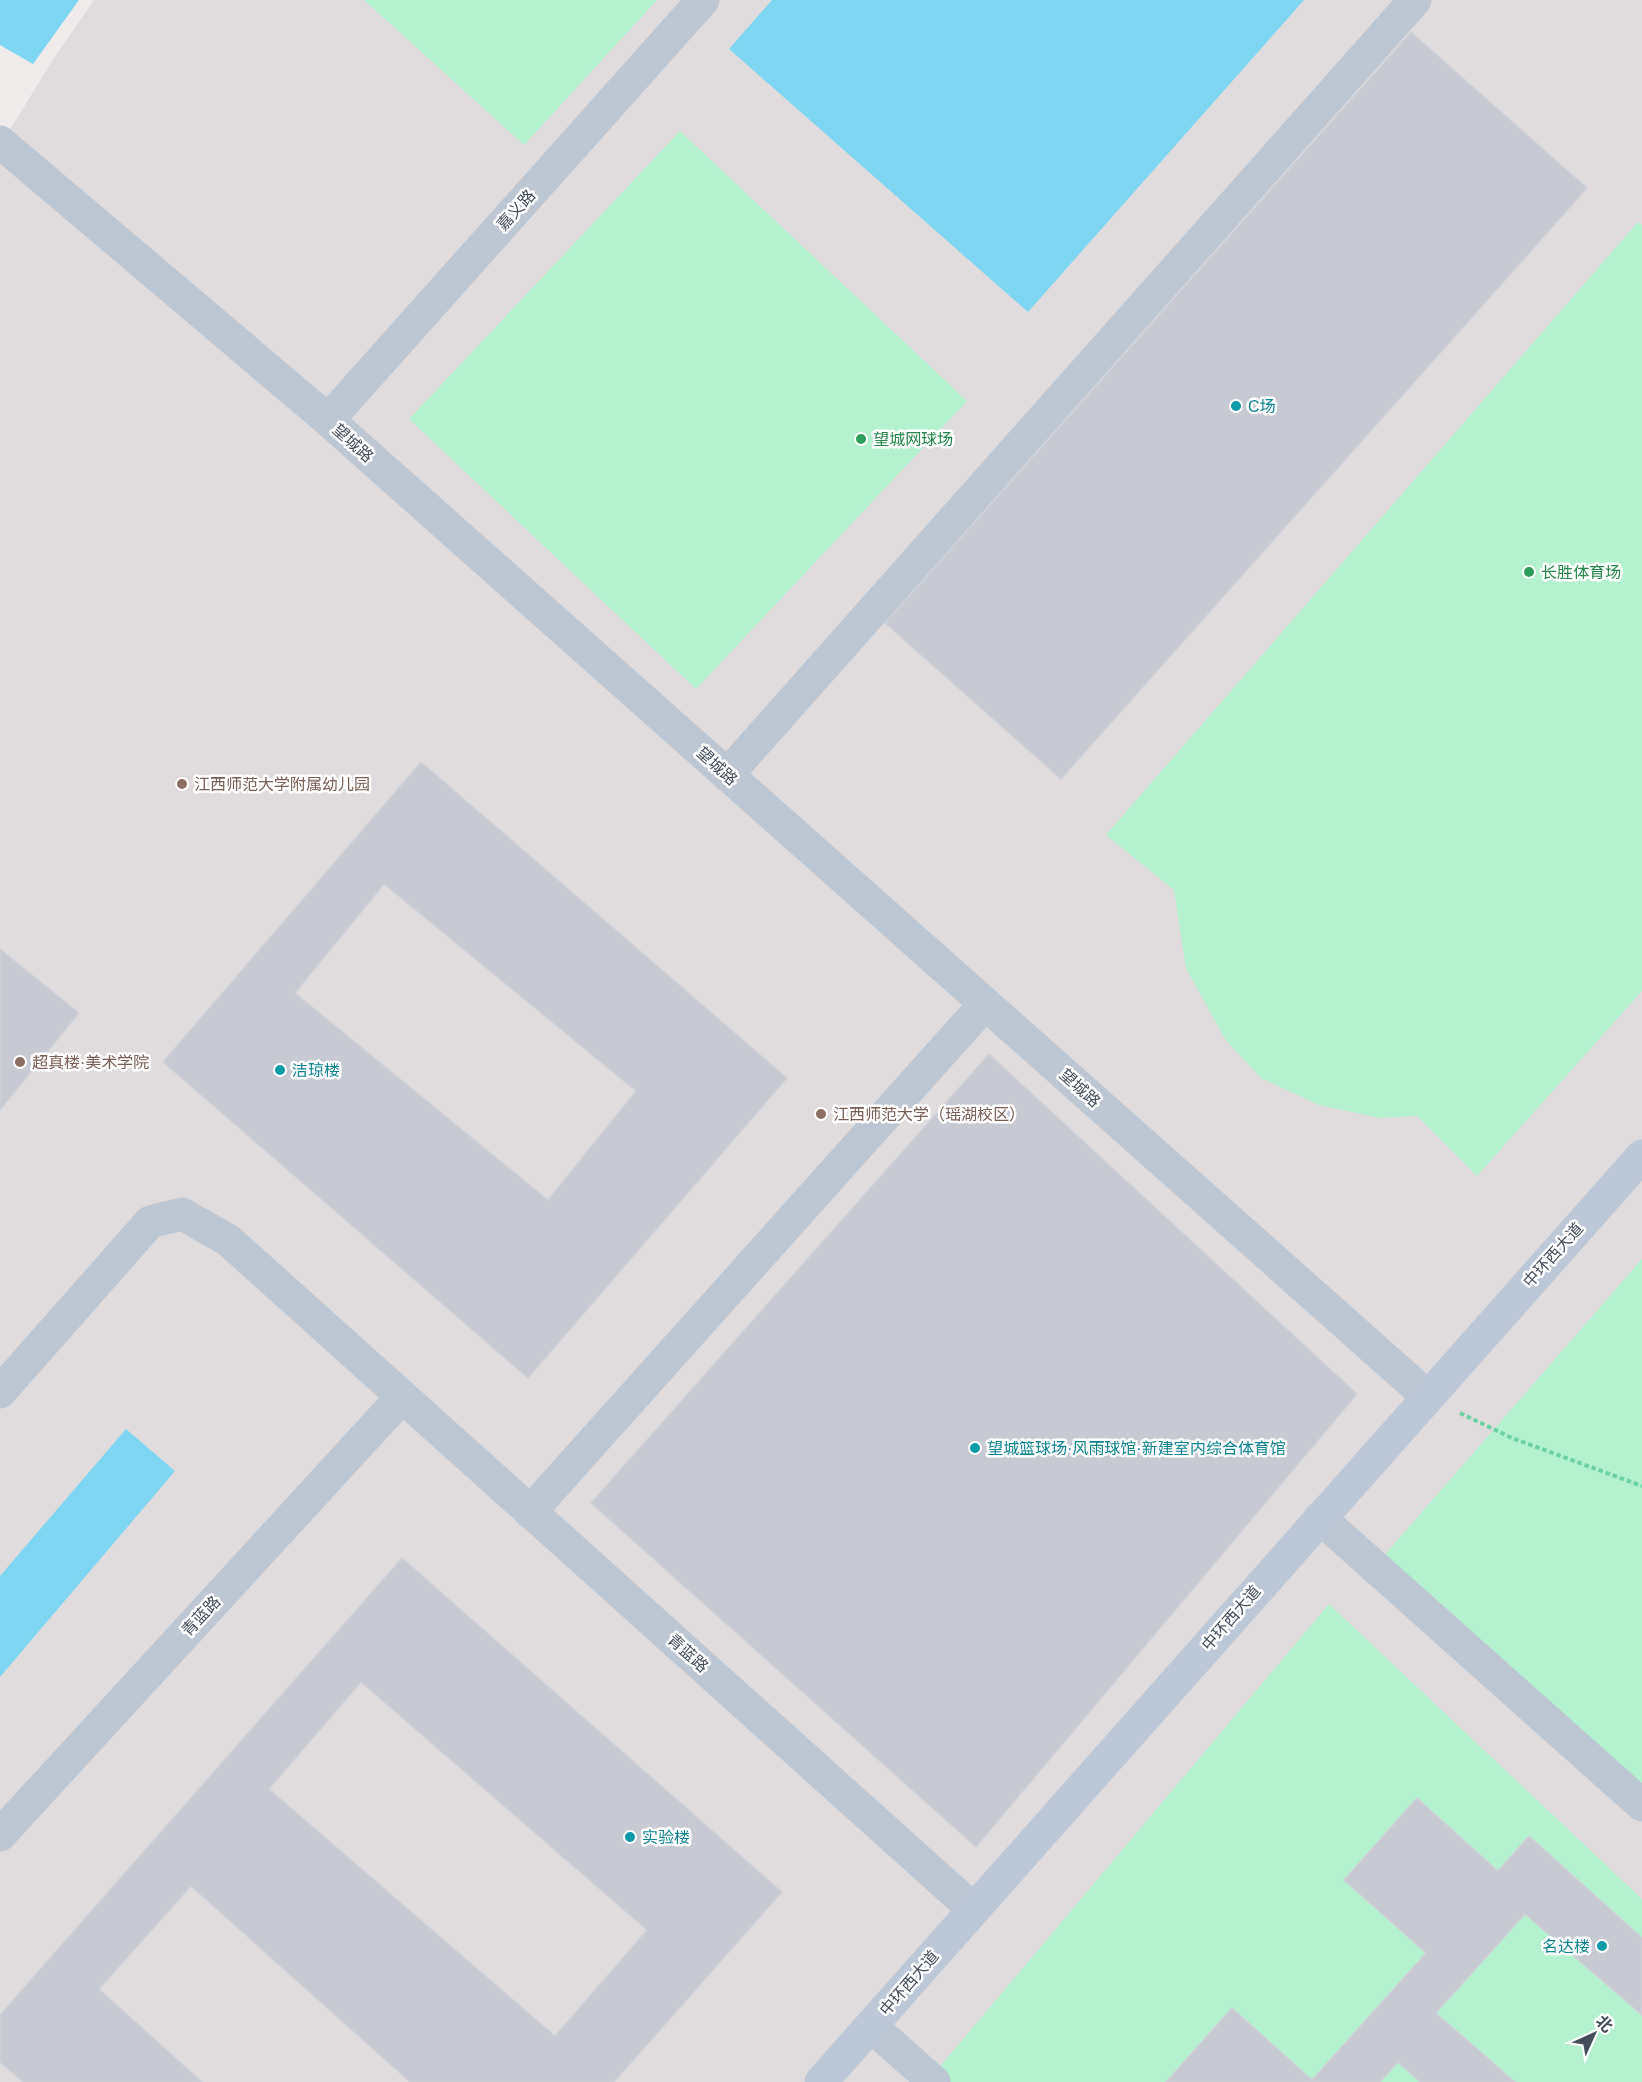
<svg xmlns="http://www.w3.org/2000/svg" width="1642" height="2082" font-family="Arial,'Noto Sans SC',sans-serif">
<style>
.education{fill:#e0dcdd}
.green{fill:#b4f1ce}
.water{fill:#7ed6f2}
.building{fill:#c7cad2;stroke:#cfd1d8;stroke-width:1.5;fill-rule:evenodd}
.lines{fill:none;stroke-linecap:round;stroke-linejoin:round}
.path{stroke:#6ad2a2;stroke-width:4;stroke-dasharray:4.5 3;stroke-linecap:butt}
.street{stroke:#bdc7d3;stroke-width:33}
.secondary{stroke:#bcc8d7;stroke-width:33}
.culture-dot{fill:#0f9aa8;stroke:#fff;stroke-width:2}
.leisure-dot{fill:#2e9e5b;stroke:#fff;stroke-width:2}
.education-dot{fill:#8d6e63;stroke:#fff;stroke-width:2}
.labels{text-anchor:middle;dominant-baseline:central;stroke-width:5;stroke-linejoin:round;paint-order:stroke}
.street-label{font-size:16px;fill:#434e5a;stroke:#fff}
.culture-label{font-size:16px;fill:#0d838f;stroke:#fff;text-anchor:start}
.leisure-label{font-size:16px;fill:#27864d;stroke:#fff;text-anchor:start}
.education-label{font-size:16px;fill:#785e54;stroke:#fff;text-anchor:start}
</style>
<rect width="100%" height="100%" fill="#efebeb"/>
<path class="education" d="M94 0H1642V2082H0V146L52 61Z"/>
<path class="green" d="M364 0H657L524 145Z
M680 131 967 401 696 689 409 419Z
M1638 222 1642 225V991L1477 1176 1417 1116 1380 1118 1319 1105 1261 1078 1225 1039 1186 968 1174 890 1106 835Z
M1642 1259V1805L1375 1566Z
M1329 1604 1642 1899V2082H927Z"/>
<path class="water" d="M0 0H79L33 64 0 45Z
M772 0H1304L1028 312 729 49Z
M126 1429 175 1471 0 1677V1576Z"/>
<path class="building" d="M1411 32 1587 188 1061 779 885 623Z
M421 762 787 1078 528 1378 163 1062ZM384 884 636 1091 548 1200 295 993Z
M0 949 79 1013 0 1110Z
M989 1054 1357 1394 976 1847 591 1503Z
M402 1558 782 1892 614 2082H410L191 1886 99 1989 202 2082H23L0 2062V2015ZM361 1682 647 1930 555 2036 269 1789Z
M1417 1798 1498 1871 1529 1836 1642 1938V2015L1525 1914 1436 2013 1515 2082H1420L1398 2062 1380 2082H1166L1232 2008 1312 2080 1426 1953 1344 1880Z"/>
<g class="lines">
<path class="path" d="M1460 1413 1512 1438 1642 1486"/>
<path class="street" d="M0 142 328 420 1427 1396
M328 420 703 0
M727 775 1415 0
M0 1392 150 1222 182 1214 228 1240 973 1909
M530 1512 985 1004
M1320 1518 1642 1805
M0 1835 402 1397
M871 2026 934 2082"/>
<path class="secondary" d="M821 2082 1642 1156"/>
</g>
<g class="culture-dot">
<circle cx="1236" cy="406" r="6"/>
<circle cx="280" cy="1070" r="6"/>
<circle cx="975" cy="1448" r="6"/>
<circle cx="630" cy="1837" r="6"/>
<circle cx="1602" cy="1946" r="6"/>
</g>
<g class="leisure-dot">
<circle cx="861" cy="439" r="6"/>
<circle cx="1529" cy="572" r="6"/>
</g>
<g class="education-dot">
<circle cx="182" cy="784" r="6"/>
<circle cx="20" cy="1062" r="6"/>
<circle cx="821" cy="1114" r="6"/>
</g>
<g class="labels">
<g class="street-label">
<text transform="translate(516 210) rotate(-48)">嘉义路</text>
<text transform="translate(353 443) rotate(42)">望城路</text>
<text transform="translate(717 766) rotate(42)">望城路</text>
<text transform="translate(1080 1088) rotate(42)">望城路</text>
<text transform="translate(1553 1255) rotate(-48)">中环西大道</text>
<text transform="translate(201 1616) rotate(-47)">青蓝路</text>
<text transform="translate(1231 1618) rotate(-49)">中环西大道</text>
<text transform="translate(688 1653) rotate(42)">青蓝路</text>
<text transform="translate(909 1983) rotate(-49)">中环西大道</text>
</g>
<g class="culture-label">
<text x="1248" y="406">C场</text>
<text x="292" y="1070">洁琼楼</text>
<text x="987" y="1448">望城篮球场·风雨球馆·新建室内综合体育馆</text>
<text x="642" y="1837">实验楼</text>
<text x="1590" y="1946" text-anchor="end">名达楼</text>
</g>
<g class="leisure-label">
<text x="873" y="439">望城网球场</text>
<text x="1541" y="572">长胜体育场</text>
</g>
<g class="education-label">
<text x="194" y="784">江西师范大学附属幼儿园</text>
<text x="32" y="1062">超真楼·美术学院</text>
<text x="833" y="1114">江西师范大学（瑶湖校区）</text>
</g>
</g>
<g transform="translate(1594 2034) rotate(45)" stroke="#ffffff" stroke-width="4.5" paint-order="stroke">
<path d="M0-4.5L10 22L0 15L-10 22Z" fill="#434e5a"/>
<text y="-9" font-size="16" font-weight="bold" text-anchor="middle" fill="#434e5a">北</text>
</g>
</svg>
